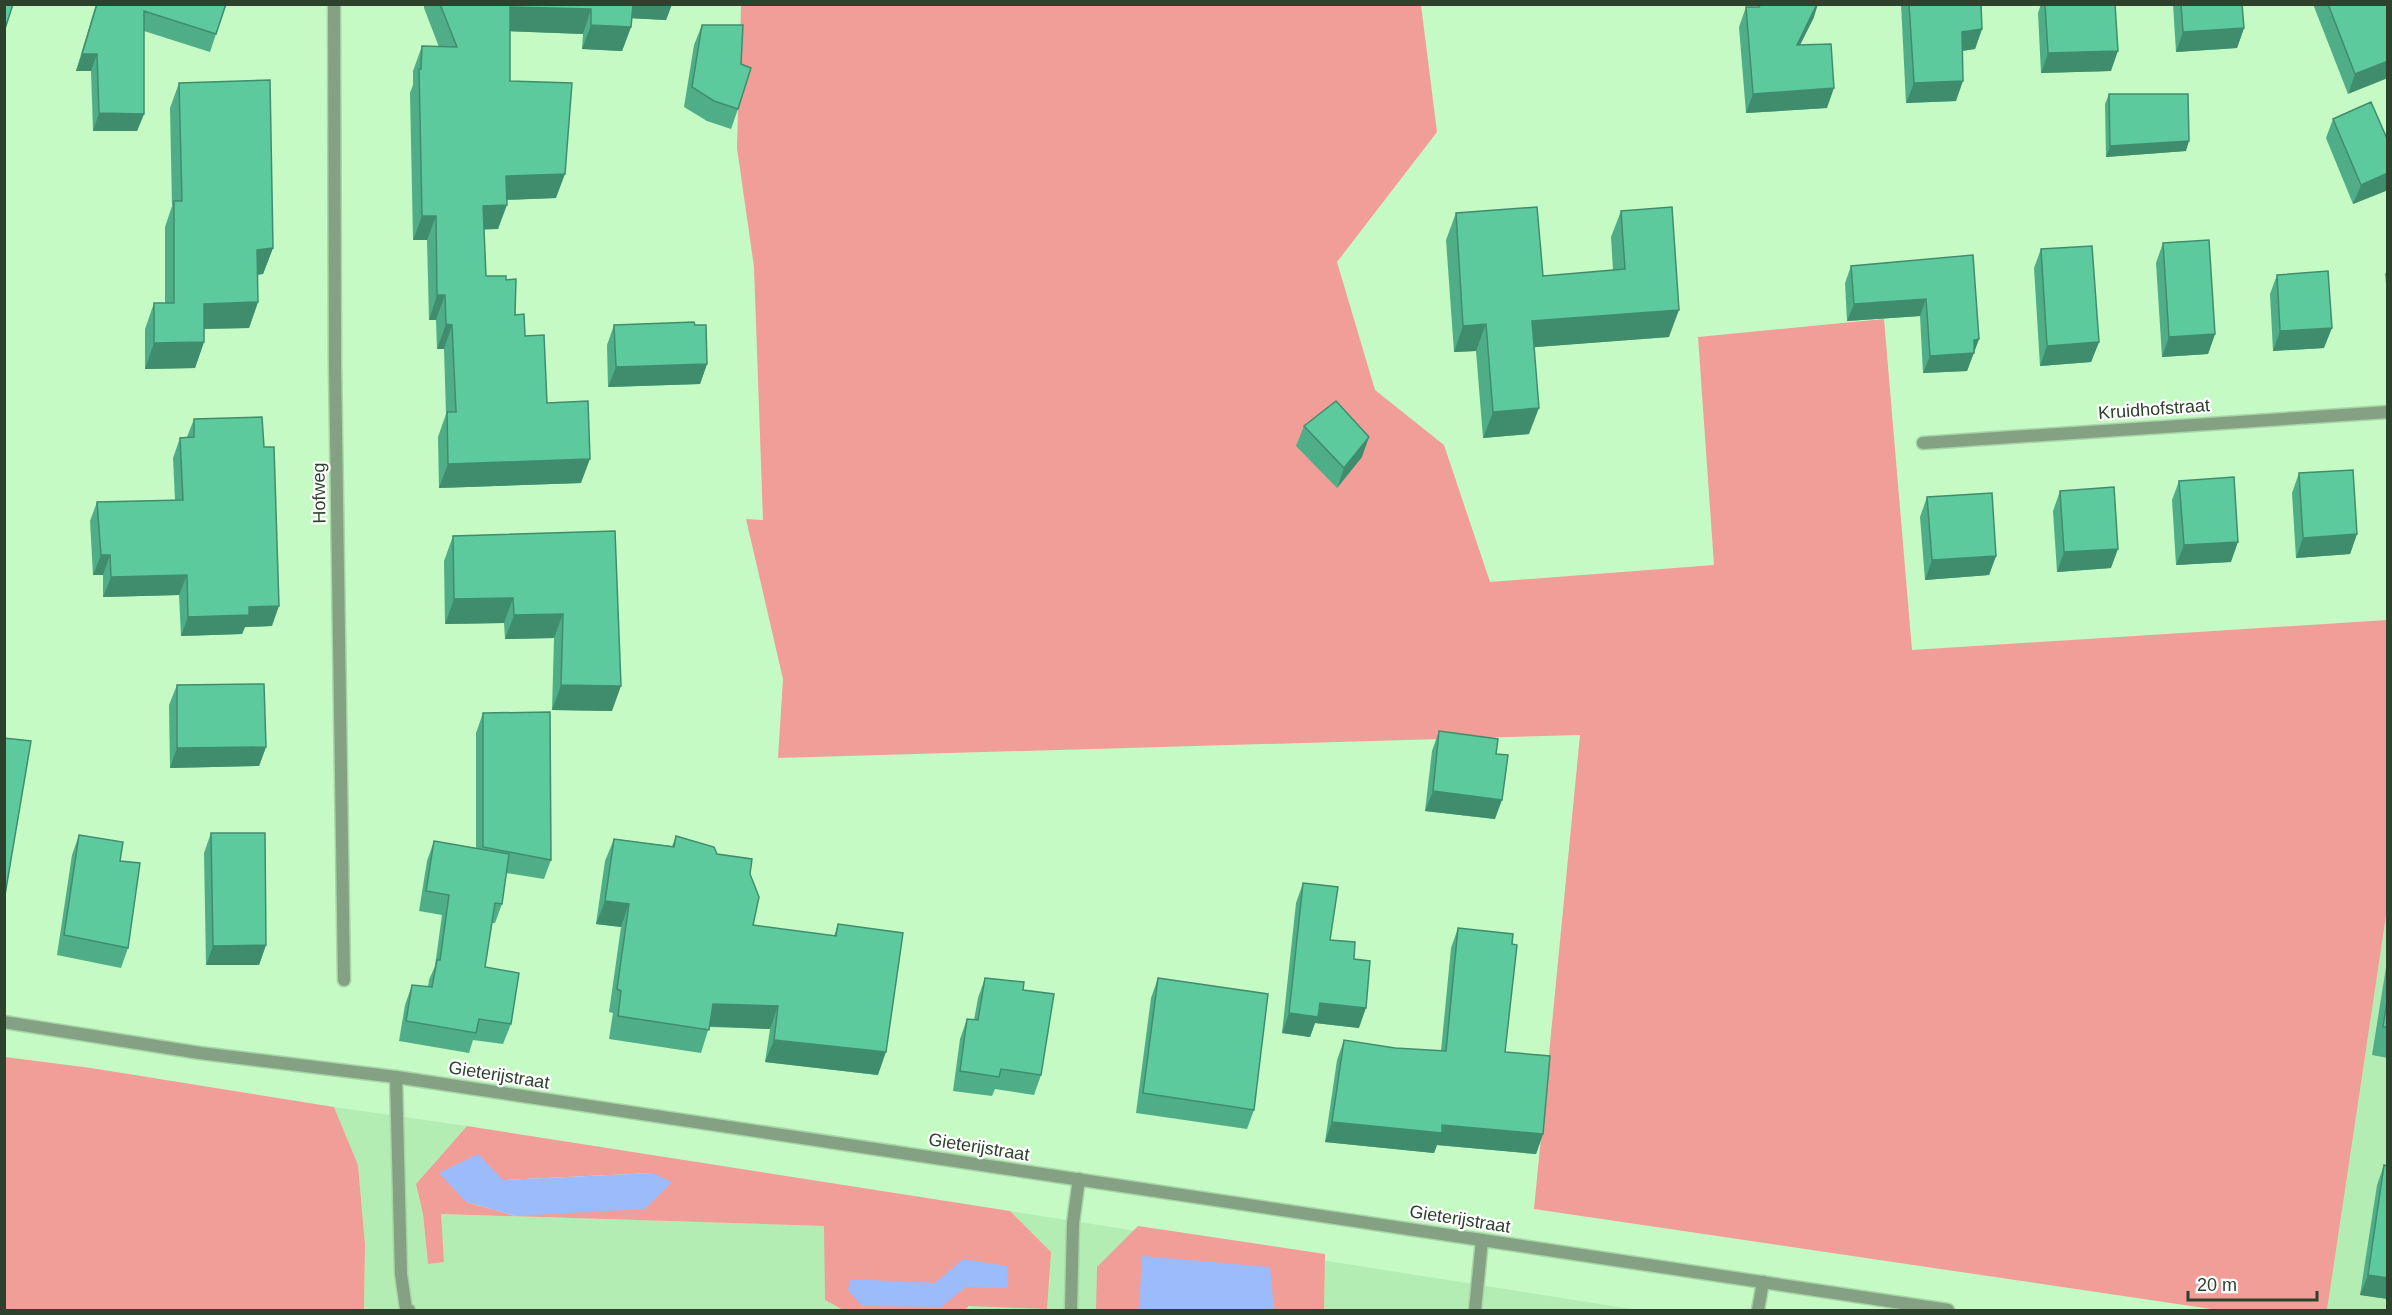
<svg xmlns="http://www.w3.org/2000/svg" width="2392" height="1315" font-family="Arial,sans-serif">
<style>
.built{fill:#b4edb3}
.green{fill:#f19e98;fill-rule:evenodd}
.water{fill:#9cbbfb}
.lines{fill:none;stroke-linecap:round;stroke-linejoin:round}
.lane-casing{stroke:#a7d5a6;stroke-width:15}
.street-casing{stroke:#a7d5a6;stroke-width:15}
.lane{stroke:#84a183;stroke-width:12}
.street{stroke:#84a183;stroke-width:12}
.wall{fill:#4fae87}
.shaded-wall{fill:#408d6e}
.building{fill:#5cca9d;stroke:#408d6e;stroke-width:1.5}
.labels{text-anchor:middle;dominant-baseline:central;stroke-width:4.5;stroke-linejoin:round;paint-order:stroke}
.street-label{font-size:18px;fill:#2d422d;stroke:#fff}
</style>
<rect width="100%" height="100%" fill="#c6fac4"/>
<path class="built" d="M2387 909V1310H2327L2332 1269Z
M334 1107 467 1126 416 1184 423 1214 428 1264 444 1262 440 1214 825 1226V1300L843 1310H364L365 1244 358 1165Z
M1010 1211 1638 1310H965L1050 1252Z"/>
<path class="green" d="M741 5H1421L1437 132 1337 262 1375 390 1444 445 1490 582 1714 565 1698 337 1884 319 1912 650 2387 620V909L2327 1310H2218L1534 1209 1580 735 778 758 783 679 746 519 763 520 754 267 737 148Z
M5 1057 91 1068 334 1107 358 1165 365 1244 364 1310H5Z
M467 1126 1010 1211 1051 1252 1047 1309 969 1306 965 1310H843L825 1300 824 1226 441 1214 444 1262 428 1264 423 1214 416 1184ZM652 1173 516 1216 466 1202 503 1180Z
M1138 1226 1325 1254 1324 1310H1096L1097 1267Z"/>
<path class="water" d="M478 1154 503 1180 652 1173 672 1182 645 1209 516 1216 466 1202 439 1173Z
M1142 1256 1270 1267 1274 1310H1139Z
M963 1259 1007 1266 1008 1288 966 1287 941 1307 862 1306 848 1290 850 1279 935 1283Z"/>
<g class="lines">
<g class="lane-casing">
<path id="lane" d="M396 1077 401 1274 406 1309 409 1310
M1071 1310 1073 1223 1079 1179
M1475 1310 1482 1240
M1758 1310 1763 1282"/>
</g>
<g class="street-casing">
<path id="street" d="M334 4 335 364 344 980
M1923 443 2388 412
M4 1022 200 1053 396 1077 1948 1310"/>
</g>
<use href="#lane" class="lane"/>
<use href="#street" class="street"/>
</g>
<path class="wall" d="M96 4H226L210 52 144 31V114L137 131H93L91 71H76Z
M424 4H672L666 20 632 18 631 27 622 51 582 49 583 34 510 31V81L556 198 506 200 498 229H484L486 276 515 315 525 336 547 403 581 483 439 488 438 437 446 414 444 349H437L436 320H429L427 240H413L410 93 413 85V71L422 46 439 47 424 8Z
M1901 4H1981L1982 29 1975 49 1962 51 1956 101 1906 103Z
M2041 4H2115L2111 71 2041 73 2038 13Z
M2173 4H2242L2244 28 2237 48 2176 52Z
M2313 4H2388L2348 94Z
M1746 7 1814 17 1800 45 1827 108 1746 113 1739 27Z
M702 25 738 109 731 129 707 121 684 107 694 45Z
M179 83 273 248 263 274 258 275V302L249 328 204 329V342L195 368 145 369V329L154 303H165V227L172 206 170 108Z
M2109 94 2186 151 2106 157 2105 104Z
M2333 119 2388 173V190L2353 204 2326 138Z
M1621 211 1669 337 1534 347 1529 434 1483 438 1476 351 1454 352 1446 240 1456 213 1543 276 1613 270 1611 237Z
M2163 243 2215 334 2208 354 2162 357 2156 263Z
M2041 249 2099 342 2091 362 2040 366 2034 268Z
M1973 255 1979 339 1967 371 1923 373 1920 316 1847 321 1845 283 1851 266Z
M2388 268V302L2385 274Z
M2277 275 2324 348 2273 351 2270 294Z
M614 325H695L707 364 700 384 608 387 607 345Z
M194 419 272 626 245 627 242 634 181 636 179 595 103 597V575H93L90 521 97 502 175 500 173 458 180 438 187 437Z
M1304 426 1362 457 1337 488 1296 446Z
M2299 473 2357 534 2350 554 2296 558 2292 493Z
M2179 481 2231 562 2176 565 2172 500Z
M2060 491 2111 568 2057 572 2053 511Z
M1927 497 1996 556 1989 575 1925 580 1920 517Z
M615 531 612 711 552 710 554 638 505 639 504 623 445 624 444 561 453 536Z
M177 685 266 747 259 766 170 768 169 705Z
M483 713 551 860 544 879 506 873 502 904 495 923H492L485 967 511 1024 503 1044 473 1040 469 1053 399 1041 405 1005 412 985 428 987 429 980 435 966 442 915 419 911 427 861 434 841 476 848V733Z
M1439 731 1496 754 1495 819 1425 811 1432 751Z
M211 833 266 945 259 965H206L204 853Z
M79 835 120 861 128 948 121 968 57 955 72 855Z
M676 836 717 854 750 874 753 925 834 936 838 924 878 1075 765 1062 770 1029 709 1027 701 1053 609 1039 613 1013 609 1012 621 927 596 924 605 861 614 839 672 846Z
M1303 883 1330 940 1354 959 1359 1028 1315 1023 1310 1037 1282 1033 1296 903Z
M1458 928 1512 944 1505 1052 1543 1134 1536 1154 1437 1145 1434 1153 1325 1142 1337 1060 1344 1040 1395 1048 1441 1051 1451 948Z
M2388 955V1058L2372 1055Z
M985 978 1023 990 1041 1075 1034 1095 995 1089 992 1096 953 1091 960 1039 967 1019 974 1020 978 998Z
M1158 978 1254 1110 1247 1129 1136 1113 1151 998Z
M2384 1165 2388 1166V1299L2360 1295 2377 1185Z"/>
<path class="shaded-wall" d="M630 4H672L666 20 625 18Z
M1817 4H1818L1814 17 1790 65 1797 45Z
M510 7 591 9 583 34 501 31Z
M591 25 631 27 622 51 582 49Z
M2244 28 2237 48 2176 52 2183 32Z
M1982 29 1975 49 1954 52 1962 32Z
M2118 51 2111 71 2041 73 2048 53Z
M82 54H97L91 71H76Z
M2388 61V78L2348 94 2355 74Z
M1963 81 1956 101 1906 103 1914 83Z
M1834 88 1827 108 1746 113 1753 94Z
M99 113 144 114 137 131H93Z
M2189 141 2186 151 2106 157 2110 146Z
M2388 173V190L2353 204 2361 185Z
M565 174 556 198 497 200 506 176Z
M507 205 498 229 474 230 483 206Z
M422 216H436L427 240H413Z
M273 248 263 274 248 275 257 250Z
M437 295H445L436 320H429Z
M1926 299 1920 316 1847 321 1854 304Z
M258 302 249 328 194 329 204 304Z
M1679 310 1669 337 1523 348 1532 321Z
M446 324 452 325 444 349H437Z
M1486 324 1476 351 1454 352 1463 326Z
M2332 328 2324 348 2273 351 2280 331Z
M2215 334 2208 354 2162 357 2169 337Z
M1979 339 1967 371 1923 373 1930 356 1974 340Z
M204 342 195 368 145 369 154 343Z
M2099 342 2091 362 2040 366 2047 346Z
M707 364 700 384 608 387 616 367Z
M1539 408 1529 434 1483 438 1493 412Z
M1369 437 1362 457 1337 488 1344 468Z
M590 459 581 483 439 488 448 464Z
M2357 534 2350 554 2296 558 2303 538Z
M2238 542 2231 562 2176 565 2184 545Z
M2118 549 2111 568 2057 572 2064 552Z
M101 555H110L103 575H93Z
M1996 556 1989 575 1925 580 1932 560Z
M187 575 179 595 103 597 111 577Z
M513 598 504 623 445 624 454 599Z
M279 606 272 626 245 627 242 634 181 636 188 617 249 607Z
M563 614 554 638 505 639 514 615Z
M561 685 621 686 612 711 552 710Z
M266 747 259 766 170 768 177 748Z
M1433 791 1502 800 1495 819 1425 811Z
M605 901 629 904 621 927 596 924Z
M266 945 259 965H206L213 946Z
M1320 1003 1366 1008 1359 1028 1315 1023 1310 1037 1282 1033 1289 1013Z
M713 1004 778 1006 770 1029 705 1026Z
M774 1040 886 1052 878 1075 765 1062Z
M1332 1122 1442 1125 1543 1134 1536 1154 1437 1145 1434 1153 1325 1142Z
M2368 1275 2388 1278V1299L2360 1295Z"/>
<path class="building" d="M4 4H13L5 29H4Z
M97 4H226L216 34 144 11V114L99 113 97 54H82Z
M440 4H633L631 27 591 25V9L510 7V81L572 83 565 174 506 176 507 205 483 206 486 276H506V280L516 279 515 315 524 314 525 336 544 335 547 403 588 401 590 459 448 464 447 412H456L452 325 446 324 445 295H437L436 216H422L419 69H421L422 46 457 47Z
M1761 4H1817L1797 45 1831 44 1834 88 1753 94 1746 7H1759Z
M1909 4H1981L1982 29 1962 32 1963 81 1914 83Z
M2045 4H2115L2118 51 2048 53Z
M2181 4H2242L2244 28 2183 32Z
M2328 4H2388V61L2355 74Z
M702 25H743L741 64 751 68 738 109 714 101 692 87Z
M270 80 273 248 257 250 258 302 204 304V342L154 343V303H174V201H182L179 83Z
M2109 94H2188L2189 141 2110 146Z
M2371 102 2388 141V173L2361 185 2333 119Z
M1537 207 1543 276 1625 269 1621 211 1672 207 1679 310 1532 321 1539 408 1493 412 1486 324 1463 326 1456 213Z
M2209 240 2215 334 2169 337 2163 243Z
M2092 246 2099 342 2047 346 2041 249Z
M1973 255 1979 339 1974 340V353L1930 356 1926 299 1854 304 1851 266Z
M2328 271 2332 328 2280 331 2277 275Z
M694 322 695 325H706L707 364 616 367 614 325Z
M1336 401 1369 437 1344 468 1304 426Z
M262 417 264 447H274L279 606 249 607V615L188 617 187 575 111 577 110 555H101L97 502 183 500 180 438 194 437V419Z
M2353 470 2357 534 2303 538 2299 473Z
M2234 477 2238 542 2184 545 2179 481Z
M2114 487 2118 549 2064 552 2060 491Z
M1992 493 1996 556 1932 560 1927 497Z
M615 531 621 686 561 685 563 614 514 615 513 598 454 599 453 536Z
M264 684 266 747 177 748V685Z
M550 712 551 860 483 847V713Z
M1439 731 1498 739 1496 754 1508 755 1502 800 1433 791Z
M4 738 31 741 4 901Z
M211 833H265L266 945 213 946Z
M79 835 123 842 120 861 140 863 128 948 64 935Z
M676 836 714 847 717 854 752 859 750 874 759 897 753 925 836 936 838 924 903 933 886 1052 774 1040 778 1006 713 1004 709 1030 618 1016 621 991 617 989 629 904 605 901 614 839 674 847Z
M434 841 509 854 502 904 495 903 485 967 519 973 511 1024 479 1019 476 1033 406 1021 412 985 432 987 437 960H440L449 895 426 891Z
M1303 883 1338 887 1330 940 1355 942 1354 959 1370 961 1366 1008 1320 1003 1318 1017 1289 1013Z
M1458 928 1513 934 1512 944 1517 945 1505 1052 1550 1056 1543 1134 1442 1125V1133L1332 1122 1344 1040 1395 1048 1446 1051Z
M985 978 1024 982 1023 990 1054 994 1041 1075 1001 1069 999 1077 960 1071 967 1019 978 1020Z
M1158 978 1268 994 1254 1110 1143 1093Z
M2388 995V1027H2383Z
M2384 1165 2388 1166V1278L2368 1275Z"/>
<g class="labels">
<g class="street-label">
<text transform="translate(2154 409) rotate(-4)">Kruidhofstraat</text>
<text transform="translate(319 493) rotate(-91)">Hofweg</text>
<text transform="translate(499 1075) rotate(9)">Gieterijstraat</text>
<text transform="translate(979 1147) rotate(9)">Gieterijstraat</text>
<text transform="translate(1460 1219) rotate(9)">Gieterijstraat</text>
</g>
</g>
<rect width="2392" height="1315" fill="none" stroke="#2d422d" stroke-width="12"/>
<path d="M2188 1291v9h129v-9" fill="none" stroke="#2d422d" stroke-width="3"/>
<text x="2197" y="1291" font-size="18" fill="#2d422d" stroke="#ffffff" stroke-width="4.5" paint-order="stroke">20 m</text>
</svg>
